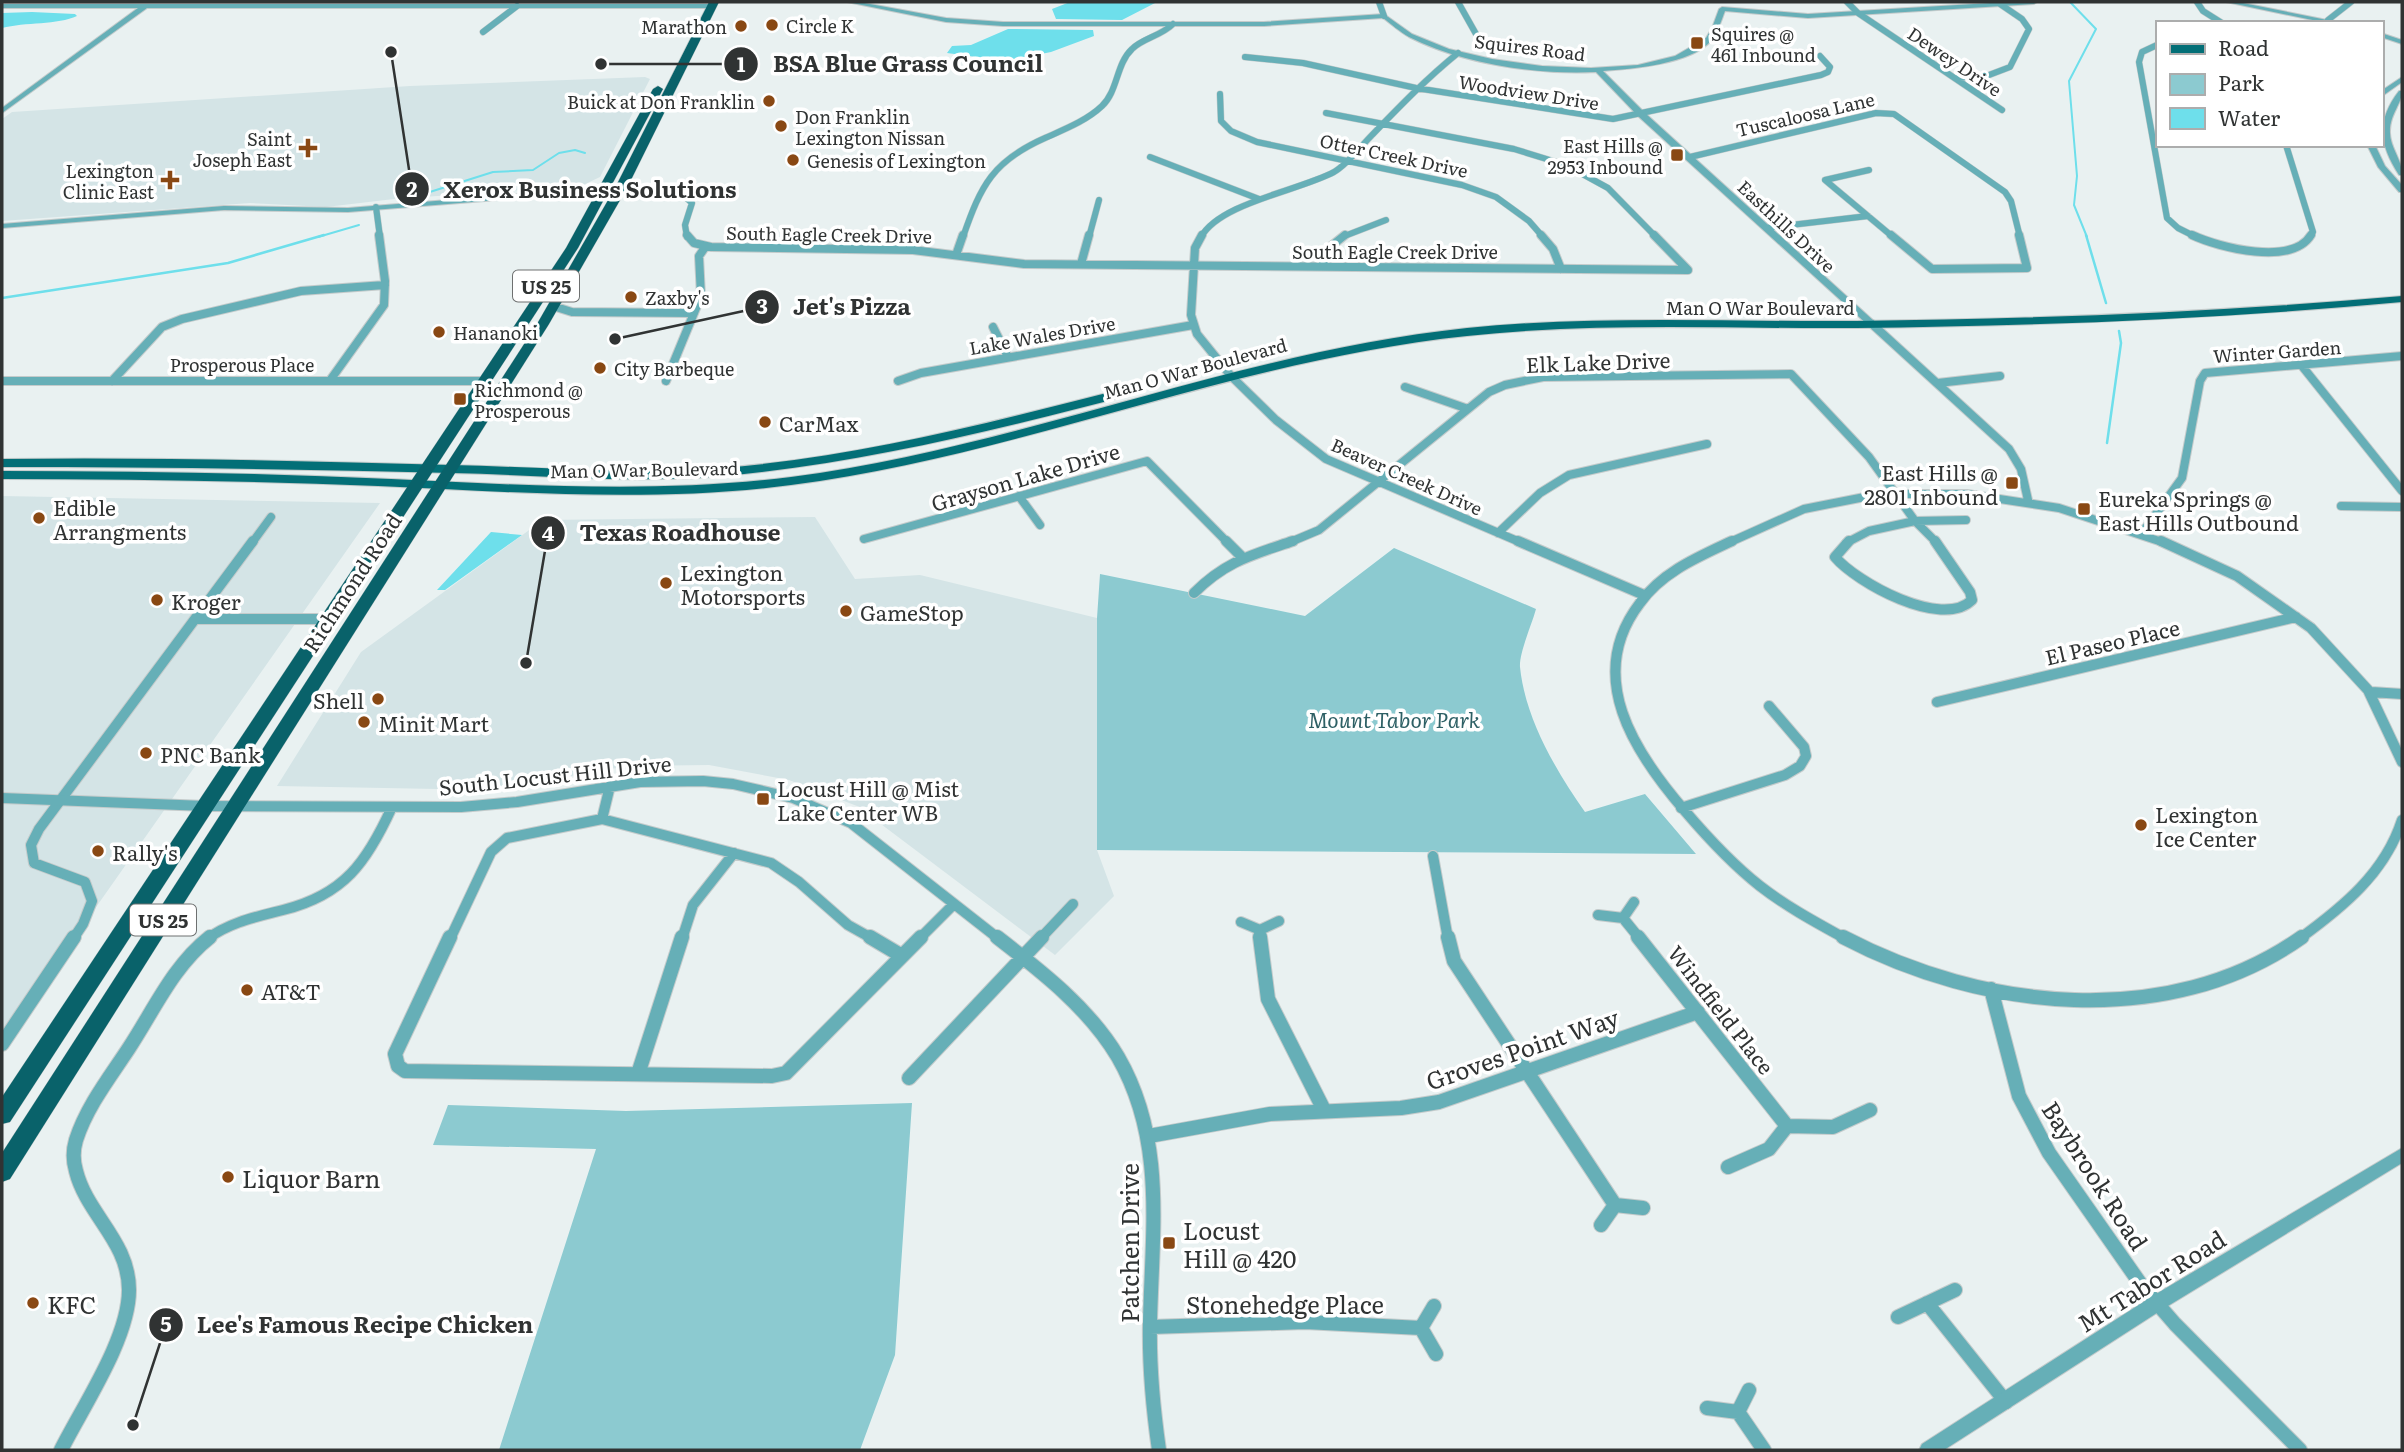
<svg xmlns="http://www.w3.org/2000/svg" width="2404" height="1452" font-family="Literata,serif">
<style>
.built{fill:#d4e4e6}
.green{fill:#8ccad0}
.water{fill:#6edfeb}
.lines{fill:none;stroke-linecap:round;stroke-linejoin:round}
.stream-far1{stroke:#6edfeb;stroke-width:2}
.stream{stroke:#6edfeb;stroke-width:2.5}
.minor-far3-casing{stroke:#c4cbcb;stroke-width:7}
.minor-far2-casing{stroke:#c4cbcb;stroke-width:10}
.minor-far1-casing{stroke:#c4cbcb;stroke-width:12}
.minor-casing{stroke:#c4cbcb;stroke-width:16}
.tertiary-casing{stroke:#c4cbcb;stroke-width:2}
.primary-casing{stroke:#c4cbcb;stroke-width:2}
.trunk-casing{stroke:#c4cbcb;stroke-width:1}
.minor-far3{stroke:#66afb7;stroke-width:6}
.minor-far2{stroke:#66afb7;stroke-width:8}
.minor-far1{stroke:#66afb7;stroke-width:10}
.minor{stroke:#66afb7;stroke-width:14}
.tertiary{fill:#66afb7;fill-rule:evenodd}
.primary{fill:#036f77;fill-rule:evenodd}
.trunk{fill:#09626a;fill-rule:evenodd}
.poi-dot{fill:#894813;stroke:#fff;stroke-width:2.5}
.labels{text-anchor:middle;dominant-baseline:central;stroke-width:7;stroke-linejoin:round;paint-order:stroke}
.far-poi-label{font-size:18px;fill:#303333;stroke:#fff;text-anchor:start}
.far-street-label{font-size:18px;fill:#303333;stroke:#fff}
.shield{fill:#fff;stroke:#6e7070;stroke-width:2}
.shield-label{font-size:19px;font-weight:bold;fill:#303333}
.street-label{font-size:21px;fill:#303333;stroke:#fff}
.poi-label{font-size:21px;fill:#303333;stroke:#fff;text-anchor:start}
.park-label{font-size:21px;font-style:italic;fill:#2e6065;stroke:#fff}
.near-street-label{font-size:24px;fill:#303333;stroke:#fff}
.near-poi-label{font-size:24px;fill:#303333;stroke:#fff;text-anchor:start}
.leader{fill:none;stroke:#303333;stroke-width:2.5}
.callout-dot{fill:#303333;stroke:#fff;stroke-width:2.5}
.mark-label{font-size:21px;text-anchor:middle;font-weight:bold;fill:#fff}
.callout-label{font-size:23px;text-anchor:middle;font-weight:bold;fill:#303333;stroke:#fff;stroke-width:7;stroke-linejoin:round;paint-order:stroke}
</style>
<rect width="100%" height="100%" fill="#e9f1f1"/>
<path class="built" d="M645 77 650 79 600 177 581 186 394 199 326 207 250 203 2 221V119L12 112 410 86Z
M2 496 380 503 2 1041Z
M815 517 855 579 920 575 1097 618V850L1114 896 1055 955 857 806 789 780 709 765 628 766 491 790 277 786 361 652 543 520Z"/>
<path class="green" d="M1394 548 1536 609C1532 624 1519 653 1520 667 1525 718 1556 771 1585 812L1645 794 1696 854 1097 850V618L1100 574 1305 616Z
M912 1103 895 1355 860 1450H499L596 1149 433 1145 448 1105 626 1111Z"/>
<path class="water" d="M1070 2H1157L1122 20 1056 19 1052 9Z
M32 12 75 14 77 16C58 25 25 22 2 28V13Z
M1008 29 1093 30 1094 36 1051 52 1006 61 947 53 952 46 971 45Z
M491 532 522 535 445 590H437Z"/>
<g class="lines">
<path class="stream-far1" d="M2070 2 2096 29 2069 81 2077 176 2074 205 2087 237
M414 197 493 172 533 170 559 153 575 150 585 153
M318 237 359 225"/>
<path class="stream" d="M2086 235 2106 303
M2 298 228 263 324 235
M2107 443 2121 343 2119 331"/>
<g class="minor-far3-casing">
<path id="minor-far3" d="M1379 2 1384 16
M1458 2 1476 34
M1847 2 1858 13 2002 110
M2197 2 2203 11 2222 23
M2328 20 2351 2
M483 32 517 6
M2157 45 2142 52 2139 62 2167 218 2178 228 2196 237
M1245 57 1303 63 1416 88 1613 119 1821 75 1828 72 1830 67 1820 56
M1957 78 1989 75 2010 67 2029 29 2022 19 2000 4
M1220 94 1221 121 1231 131 1257 142 1462 185 1496 197 1529 221 1543 237
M1326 113 1514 149 1566 165 1608 188 1656 237
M2286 145 2313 232 2310 237
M1150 157 1259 199
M1690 157 1876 113 1894 114 2005 192 2011 201 2020 237
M1869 170 1825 180 1893 237
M621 188C645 188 674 184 692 203L685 225 687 237
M376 207 380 237
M1766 228 1868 216
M963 237C981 185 993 161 1045 138 1065 129 1086 121 1102 106 1118 91 1116 64 1132 49 1143 38 1161 36 1173 24
M1089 237 1099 200
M1201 237C1220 203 1298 191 1334 172 1348 164 1361 146 1372 135 1400 106 1427 78 1458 53
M1342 237 1386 220"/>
</g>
<g class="minor-far2-casing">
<path id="minor-far2" d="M687 235 694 243 711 247 913 250 1024 264 1688 270 1654 235
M1202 235 1195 248 1191 315 1197 334 1231 376 1276 420 1326 459 1522 543
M1541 235 1553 249 1561 269
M1891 235 1932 269 2027 268 2019 235
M2192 235C2220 248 2292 266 2311 235
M956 255 963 235
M1081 264 1089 235
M1322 266 1330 247 1345 235
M556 303V307L572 312 694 313
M1872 324 2009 449 2021 469 2028 500
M993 327 1008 357
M2302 366 2402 491
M331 379 384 305 385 281 379 235
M2 381H483
M112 381 162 327 182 319 301 291 385 285
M666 381 701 296 699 256 706 246
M898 381 921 373 1193 325
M1938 383 2000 376
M1405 387 1468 409
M1019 496 1040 525
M2341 506 2402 507
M1498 533 1540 493 1569 475 1707 444
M2142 533 2182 478 2200 381 2205 373 2402 356
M864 539 1147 461 1228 543
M252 543 271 517
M1288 543 1319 530 1489 392 1505 385 1543 377 1791 374 1869 457 1915 521 1966 520
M1728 543 1804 509 1880 494H1967L2059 508 2165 543
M1846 543 1869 531 1915 521 1937 543"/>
</g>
<g class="minor-far1-casing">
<path id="minor-far1" d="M1226 541 1241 556
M1518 541 1644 595
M1732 541C1698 557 1662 572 1640 603 1584 676 1634 752 1685 811 1708 838 1732 864 1760 886 1787 907 1817 923 1846 939
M1849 541 1835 557C1856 582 1942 630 1972 600L1970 592 1935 541
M2161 541 2237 576 2311 628 2368 690 2402 762
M1194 593C1226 561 1252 555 1293 541
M195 619H327
M2371 692 2402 694
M1937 702 2296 617
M205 806 461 807 517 802 640 782 703 781 733 784 793 798 851 823 999 939
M1681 808 1785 775 1800 766 1806 756 1804 747 1769 706
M602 819 610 786
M1433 856 1448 939
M1598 915 1623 918 1634 902
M1623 918 1640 939
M1241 922 1260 930 1279 921
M1260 930V939
M73 939 83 924 92 901 85 882 34 863 31 845 39 829 253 541
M207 939C230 922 256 917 283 910 344 895 367 862 392 807
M450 939 491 852 507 838 602 819 771 863 799 882 848 925 873 939
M682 939 693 905 734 853
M919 939 954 904
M1040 939 1073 904
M2299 939C2343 907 2385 873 2402 820"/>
</g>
<g class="minor-casing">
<path id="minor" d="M450 937 395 1054 398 1066 405 1071 772 1076 786 1073 921 937
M870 937 902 956
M997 937C1041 971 1089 1008 1118 1057 1166 1140 1152 1231 1150 1322 1149 1365 1153 1408 1159 1450
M1260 937 1268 999 1324 1110
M1448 937 1454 961 1615 1205
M1638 937 1787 1126
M1843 937C1982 1010 2168 1032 2302 937
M1991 989 2019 1096 2049 1153 2142 1286 2175 1324 2300 1450
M2 1044 74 937
M638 1074 682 937
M909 1078 1042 937
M1149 1136 1270 1114 1401 1108 1439 1102 1698 1012
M1728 1167 1769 1149 1787 1126 1833 1127 1870 1110
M1601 1225 1615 1205 1643 1208
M1927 1303 2006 1402
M1434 1306 1421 1328 1436 1354
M1898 1317 1955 1290
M1150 1327 1305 1322 1421 1328
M1707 1408 1738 1412 1749 1390
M1738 1412 1764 1450
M61 1450C83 1406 129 1339 129 1290 129 1241 87 1215 76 1171 73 1161 73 1150 76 1140 87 1106 110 1077 129 1048 154 1010 173 966 210 937"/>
</g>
<g class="tertiary-casing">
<path id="tertiary" d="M847 2H859L946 18 1003 22H1264L1384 14 1412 34 1449 49 1492 59 1542 66 1591 68 1638 65 1675 56 1706 38 1712 28 1719 9 1722 7 1808 14 2007 2H2037L2034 4 1808 18 1725 11C1721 21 1718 32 1711 41 1691 64 1632 69 1603 71L1645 113 1875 322 1877 324 1872 327 1869 326 1639 117 1596 72C1537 75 1462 64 1409 37 1400 32 1391 24 1383 18L1264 26H1003L946 22Z
M2226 2H2238L2342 23H2327Z
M2 4H712L715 6 712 8H147L2 113V108L138 8H2Z
M2381 33 2402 40V44L2381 37Z
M2402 77V82L2381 97V91Z
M2399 91H2402C2402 104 2389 115 2390 133 2390 148 2403 161 2402 175H2399C2379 144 2376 121 2399 91Z
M2367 145H2375L2385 166 2402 185V192H2399L2378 167Z
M621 186 625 188 624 190 348 212 224 210 2 228V224L224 206 348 208Z
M2 793 205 801 210 803 211 806 210 809 205 811 2 803Z
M2402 1148V1163L2163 1309 1944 1450H1919L1922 1444 2151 1297Z"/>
</g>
<g class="primary-casing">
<path id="primary" d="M2402 296V302C2220 319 2038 326 1856 328 1727 329 1596 322 1467 336 1236 360 1021 455 791 485 655 503 515 492 378 486 253 481 127 479 2 479V471C132 471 261 473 391 479 524 485 659 494 791 477 1021 447 1237 352 1467 328 1596 315 1727 322 1856 321 2038 319 2220 312 2402 296Z
M1138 385 1142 386V392C1004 428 866 463 724 476 634 484 543 475 452 473 302 469 152 467 2 467V459C152 457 301 461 451 465 541 467 631 475 721 468 863 457 1000 420 1138 385Z"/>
</g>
<g class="trunk-casing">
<path id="trunk" d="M709 2H719L627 188 549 324 10 1179 2 1182V1153L537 324 615 188Z
M658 86 663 89 578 248 10 1122 2 1124V1097L566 248 653 89Z"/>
</g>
<use href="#minor-far3" class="minor-far3"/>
<use href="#minor-far2" class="minor-far2"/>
<use href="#minor-far1" class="minor-far1"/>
<use href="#minor" class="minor"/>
<use href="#tertiary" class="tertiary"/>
<use href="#primary" class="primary"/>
<use href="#trunk" class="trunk"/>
</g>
<g class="poi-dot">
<circle cx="772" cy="25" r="7"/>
<circle cx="741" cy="26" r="7"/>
<rect x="1690" y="36" width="14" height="14" rx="3.5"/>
<circle cx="769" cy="101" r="7"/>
<circle cx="781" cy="126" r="7"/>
<path d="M304.5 137.5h7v7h7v7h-7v7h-7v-7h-7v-7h7z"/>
<rect x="1670" y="148" width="14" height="14" rx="3.5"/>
<circle cx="793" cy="160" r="7"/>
<path d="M166.5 169.5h7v7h7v7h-7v7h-7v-7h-7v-7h7z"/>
<circle cx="631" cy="297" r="7"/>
<circle cx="439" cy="332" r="7"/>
<circle cx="600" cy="368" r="7"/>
<rect x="453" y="392" width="14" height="14" rx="3.5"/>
<circle cx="765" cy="422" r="7"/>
<rect x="2005" y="476" width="14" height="14" rx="3.5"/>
<rect x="2077" y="502" width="14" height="14" rx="3.5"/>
<circle cx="39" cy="518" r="7"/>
<circle cx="666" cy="583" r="7"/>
<circle cx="157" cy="600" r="7"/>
<circle cx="846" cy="611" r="7"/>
<circle cx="378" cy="699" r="7"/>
<circle cx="364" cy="722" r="7"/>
<circle cx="146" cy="753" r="7"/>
<rect x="756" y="792" width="14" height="14" rx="3.5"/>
<circle cx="2141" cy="825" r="7"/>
<circle cx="98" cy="851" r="7"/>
<circle cx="247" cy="990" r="7"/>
<circle cx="228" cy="1177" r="7"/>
<rect x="1162" y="1236" width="14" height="14" rx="3.5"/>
<circle cx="33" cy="1303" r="7"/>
</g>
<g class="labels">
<g class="far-poi-label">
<text x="786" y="25">Circle K</text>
<text x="727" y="26" text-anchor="end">Marathon</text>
<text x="1711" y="33">Squires @<tspan x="1711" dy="21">461 Inbound</tspan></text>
<text x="755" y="101" text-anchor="end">Buick at Don Franklin</text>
<text x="795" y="116">Don Franklin<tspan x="795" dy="21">Lexington Nissan</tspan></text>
<text x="292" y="138" text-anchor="end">Saint<tspan x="292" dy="21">Joseph East</tspan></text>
<text x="1663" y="145" text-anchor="end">East Hills @<tspan x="1663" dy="21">2953 Inbound</tspan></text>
<text x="807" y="160">Genesis of Lexington</text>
<text x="154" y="170" text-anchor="end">Lexington<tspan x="154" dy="21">Clinic East</tspan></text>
<text x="645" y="297">Zaxby's</text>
<text x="453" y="332">Hananoki</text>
<text x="614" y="368">City Barbeque</text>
<text x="474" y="389">Richmond @<tspan x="474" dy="21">Prosperous</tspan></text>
</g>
<g class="far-street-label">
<text transform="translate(1530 47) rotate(7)">Squires Road</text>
<text transform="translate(1955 61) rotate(34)">Dewey Drive</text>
<text transform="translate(1529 92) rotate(9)">Woodview Drive</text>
<text transform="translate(1805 114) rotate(-13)">Tuscaloosa Lane</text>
<text transform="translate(1394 155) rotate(12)">Otter Creek Drive</text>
<text transform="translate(1787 226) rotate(43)">Easthills Drive</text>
<text transform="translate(829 234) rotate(1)">South Eagle Creek Drive</text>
<text x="1395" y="251">South Eagle Creek Drive</text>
<text x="1760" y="307">Man O War Boulevard</text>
<text transform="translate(1042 335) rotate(-10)">Lake Wales Drive</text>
<text transform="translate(2277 351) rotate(-4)">Winter Garden</text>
<text x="242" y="364">Prosperous Place</text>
<text transform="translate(1195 368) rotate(-15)">Man O War Boulevard</text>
<text transform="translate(644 469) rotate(-1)">Man O War Boulevard</text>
<text transform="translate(1407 476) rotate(24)">Beaver Creek Drive</text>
</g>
<g class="shield">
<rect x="513" y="270.5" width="66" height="31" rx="5"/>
<rect x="130" y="904.5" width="66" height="31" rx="5"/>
</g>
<g class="shield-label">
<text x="546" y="286">US 25</text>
<text x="163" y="920">US 25</text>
</g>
<g class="street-label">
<text transform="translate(1598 361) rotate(-2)">Elk Lake Drive</text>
<text transform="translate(1025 476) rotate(-16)">Grayson Lake Drive</text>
<text transform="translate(351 582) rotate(-57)">Richmond Road</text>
<text transform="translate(2112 641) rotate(-13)">El Paseo Place</text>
<text transform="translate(555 774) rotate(-6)">South Locust Hill Drive</text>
<text transform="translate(1722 1009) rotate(52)">Windfield Place</text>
</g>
<g class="poi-label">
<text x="779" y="422">CarMax</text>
<text x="1998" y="471" text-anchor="end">East Hills @<tspan x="1998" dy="24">2801 Inbound</tspan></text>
<text x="2098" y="497">Eureka Springs @<tspan x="2098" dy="24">East Hills Outbound</tspan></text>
<text x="53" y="506">Edible<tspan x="53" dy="24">Arrangments</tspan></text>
<text x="680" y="571">Lexington<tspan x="680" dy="24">Motorsports</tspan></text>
<text x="171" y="600">Kroger</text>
<text x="860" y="611">GameStop</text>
<text x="364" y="699" text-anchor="end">Shell</text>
<text x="378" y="722">Minit Mart</text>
<text x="160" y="753">PNC Bank</text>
<text x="777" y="787">Locust Hill @ Mist<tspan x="777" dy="24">Lake Center WB</tspan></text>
<text x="2155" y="813">Lexington<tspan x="2155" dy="24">Ice Center</tspan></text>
<text x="112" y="851">Rally's</text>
<text x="261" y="990">AT&amp;T</text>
</g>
<g class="park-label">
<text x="1394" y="718">Mount Tabor Park</text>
</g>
<g class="near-street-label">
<text transform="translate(1522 1048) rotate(-19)">Groves Point Way</text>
<text transform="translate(2096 1175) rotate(57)">Baybrook Road</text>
<text transform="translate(1128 1243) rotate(-90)">Patchen Drive</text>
<text transform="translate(2151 1280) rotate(-32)">Mt Tabor Road</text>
<text x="1285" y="1303">Stonehedge Place</text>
</g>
<g class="near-poi-label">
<text x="242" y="1177">Liquor Barn</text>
<text x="1183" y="1229">Locust<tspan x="1183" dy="28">Hill @ 420</tspan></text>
<text x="47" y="1303">KFC</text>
</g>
</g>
<path class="leader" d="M601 64L741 64M391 52L412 189M615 339L762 307M526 663L548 533M133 1425L166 1325"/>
<g class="callout-dot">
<circle cx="601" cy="64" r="7"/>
<circle cx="391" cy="52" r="7"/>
<circle cx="615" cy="339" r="7"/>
<circle cx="526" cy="663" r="7"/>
<circle cx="133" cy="1425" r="7"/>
<circle cx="741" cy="64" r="18"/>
<circle cx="412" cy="189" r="18"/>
<circle cx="762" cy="307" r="18"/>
<circle cx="548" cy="533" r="18"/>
<circle cx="166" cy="1325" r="18"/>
</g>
<g class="mark-label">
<text x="741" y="72">1</text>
<text x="412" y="197">2</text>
<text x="762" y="314">3</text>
<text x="548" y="541">4</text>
<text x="166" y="1332">5</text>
</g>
<g class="callout-label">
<text x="908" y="72">BSA Blue Grass Council</text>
<text x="590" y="198">Xerox Business Solutions</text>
<text x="852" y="315">Jet's Pizza</text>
<text x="680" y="541">Texas Roadhouse</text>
<text x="365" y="1333">Lee's Famous Recipe Chicken</text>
</g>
<rect width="2404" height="1452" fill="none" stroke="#303333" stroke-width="7"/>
<rect x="2156" y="21" width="228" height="126" fill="#ffffff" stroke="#acadad" stroke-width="2"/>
<rect x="2170" y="44" width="35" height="10" fill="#036f77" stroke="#acadad" stroke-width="2"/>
<text x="2218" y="56" font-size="21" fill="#303333">Road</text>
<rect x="2170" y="74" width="35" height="21" fill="#8ccad0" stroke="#acadad" stroke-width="2"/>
<text x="2218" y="91" font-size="21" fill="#303333">Park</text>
<rect x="2170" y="108" width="35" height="21" fill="#6edfeb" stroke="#acadad" stroke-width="2"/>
<text x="2218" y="126" font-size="21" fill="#303333">Water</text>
</svg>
